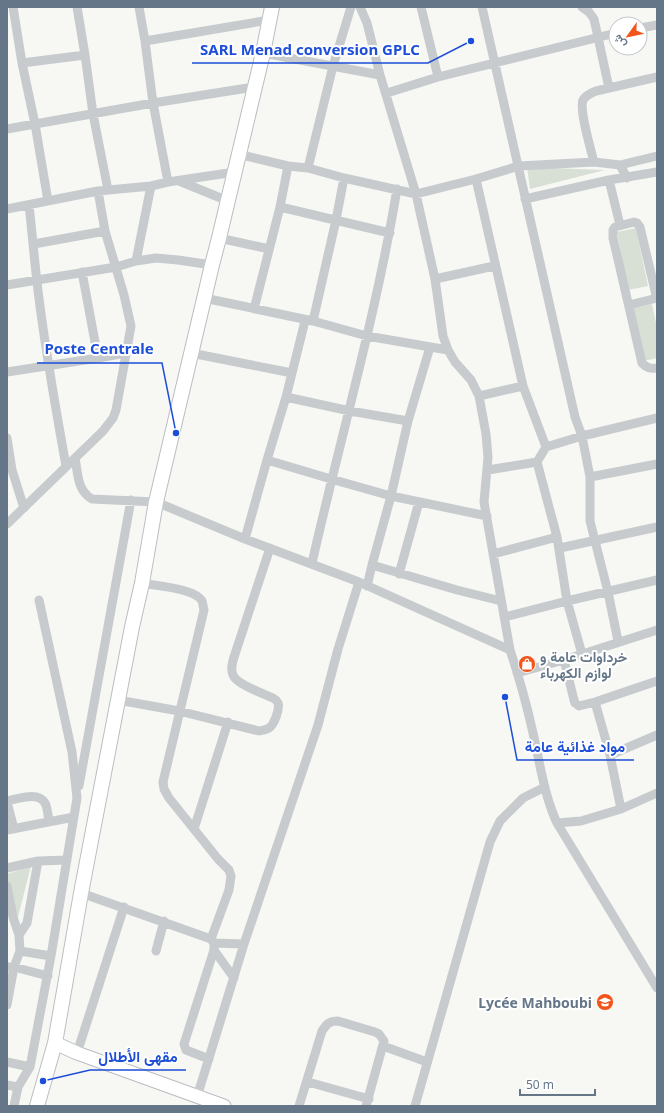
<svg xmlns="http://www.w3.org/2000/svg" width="664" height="1113" font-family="'Noto Sans',Vazirmatn,sans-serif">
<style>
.green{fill:#d8e0d5}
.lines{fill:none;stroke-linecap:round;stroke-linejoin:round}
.secondary-casing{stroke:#b9bec3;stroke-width:15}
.primary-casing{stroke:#babec2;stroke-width:16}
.street{stroke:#c7cbce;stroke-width:9}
.secondary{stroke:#fff;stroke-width:13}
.primary{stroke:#fff;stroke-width:14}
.labels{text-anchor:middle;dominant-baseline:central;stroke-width:4;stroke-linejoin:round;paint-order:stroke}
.poi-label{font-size:14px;font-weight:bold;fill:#647688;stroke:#fff;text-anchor:start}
.leader{fill:none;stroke:#1d4ed8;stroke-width:1.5}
.callout-dot{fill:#1d4ed8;stroke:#fff;stroke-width:1.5}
.callout-label{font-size:15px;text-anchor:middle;font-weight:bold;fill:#1d4ed8;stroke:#fff;stroke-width:4;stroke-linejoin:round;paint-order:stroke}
</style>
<rect width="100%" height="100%" fill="#f7f8f4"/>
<path class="green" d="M527 167 605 170 530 189Z
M636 228 648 286 628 290 617 232Z
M652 304 657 327V358L644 361 633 308Z
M31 866 17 921 7 879V874Z"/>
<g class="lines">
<g class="secondary-casing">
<path id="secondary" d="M55 1043 77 1053 224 1106"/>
</g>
<g class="primary-casing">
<path id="primary" d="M37 1106 55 1043 81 893 132 627 142 583 156 502 212 265 219 238 263 53 272 7"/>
</g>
<path class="street" d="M13 7 22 63 35 124 48 201
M77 7 85 55 93 114 108 190
M139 7 145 41 153 103 168 182
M421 7 438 77
M482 7 575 417 582 436 590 477V521L608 592 618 641
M582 7 589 12 594 19 609 88
M640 28 657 25
M145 41 269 20
M263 53 380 75 367 23 360 7
M22 63 85 55
M380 75 416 194 435 279 443 336 448 350 455 362 471 380 479 396 486 434 488 457 484 502 510 650
M387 93 438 77 616 33
M7 129 153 103 254 87
M238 154 288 166 308 168 344 178 416 194 476 179 519 166 594 162 620 165 627 178
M594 162C591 150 579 110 583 100 586 95 591 93 596 91L657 77
M620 165 657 156
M308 168 333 66 351 7
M476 179 523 386 546 447
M609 180 620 225
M179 181 228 201
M525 199 609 180 657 172
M29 205C32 231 34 256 37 282 44 344 55 405 66 466
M280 207 390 233
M7 209 98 191 151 186 168 182 235 172
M219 238 269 249
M34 244 105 231
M136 261 151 186
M82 272 98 358
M435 279 494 266
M7 285 116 267 136 261 156 258 178 260 212 265
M204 298 313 321 367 336 448 350
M657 299 640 227 637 223 634 222 615 227 613 230V238L642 363C647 368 650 369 657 368
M629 305 657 298
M254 309 280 207 288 166
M313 321 336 220 344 178
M430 347 408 421 391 496 372 565 457 590 501 601
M191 353 292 373
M7 372 98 358 126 353
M479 396 523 386
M286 397 350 411 408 421
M7 438 12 470 24 508
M75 458C78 473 77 491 92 499L156 502 245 539 359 582 510 650C519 677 527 706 533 733 540 763 544 795 557 823L657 988
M267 460 331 479 391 496 487 516
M488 470 537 462
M590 477 657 464
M7 524 103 431 113 418 116 410 131 326 124 295 105 231 98 191
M245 539 267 460 286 397 305 321
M560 548 657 527
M493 554 557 537
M312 563C340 439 376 316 397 189
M399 574 419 502
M142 583C155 586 195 588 202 601 203 603 203 607 204 610L163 782 164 789 169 798 218 859 229 870 231 876 229 890 211 939
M367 586 372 565
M505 617 567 601 657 580
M582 654 567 601 557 537 537 462 546 447 582 436 657 418
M564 660 574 700 575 703 579 706 595 702 657 681
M517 673 564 660 657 630
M118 700 179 711 259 731C263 730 266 730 269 728 274 725 280 709 278 703 277 701 275 699 273 698 264 694 236 684 233 675 230 669 233 660 235 654L270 548
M595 702 610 755 621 809
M610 755 657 735
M79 786 131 500
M7 801C18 799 38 791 45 803 48 809 48 816 49 822
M7 802 14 829
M557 823 581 821 621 809 657 793
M194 829 228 722
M7 830 74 817
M7 868 38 861 67 860
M7 886 13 917 19 935
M81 893 211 939 214 943 244 944
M214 946V950L234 978
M20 951 51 956
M156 951 164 921
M7 967H14L48 976
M7 1005 14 967 20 951 19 935 27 923 38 861
M383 1046 427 1062
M77 1053 124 907
M209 1059 186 1050 184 1044 214 950
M7 1062 30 1067
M308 1082 369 1099
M7 1085 18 1087
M197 1097 244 944 318 725 338 649 359 582
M14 1106 18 1087 30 1067 51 956 77 798 72 752 39 600
M299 1106 322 1031C327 1024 329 1021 338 1021L375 1032 379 1034 384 1041 366 1106
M415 1106 490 842 500 821 523 798 545 787"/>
<use href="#secondary" class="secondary"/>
<use href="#primary" class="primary"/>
</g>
<defs>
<g id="shop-disc" transform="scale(0.9)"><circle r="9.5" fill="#f1551a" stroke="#fff"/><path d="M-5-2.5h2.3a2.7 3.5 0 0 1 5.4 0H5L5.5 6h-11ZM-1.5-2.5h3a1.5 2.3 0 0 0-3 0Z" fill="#fff"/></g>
<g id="school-disc" transform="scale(0.9)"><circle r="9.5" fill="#f1551a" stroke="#fff"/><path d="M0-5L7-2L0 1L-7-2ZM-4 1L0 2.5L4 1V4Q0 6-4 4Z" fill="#fff"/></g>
</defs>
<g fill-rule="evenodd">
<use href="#shop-disc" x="527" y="664"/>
<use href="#school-disc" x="605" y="1002"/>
</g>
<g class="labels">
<g class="poi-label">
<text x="540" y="656">خرداوات عامة و<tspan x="540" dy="16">لوازم الكهرباء</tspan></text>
<text x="592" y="1002" text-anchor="end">Lycée Mahboubi</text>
</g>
</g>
<path class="leader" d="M471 41L428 63H192M176 433L162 363H37M505 697L517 760H634M43 1081L90 1070H186"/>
<g class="callout-dot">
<circle cx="471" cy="41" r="4"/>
<circle cx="176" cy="433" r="4"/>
<circle cx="505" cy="697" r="4"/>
<circle cx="43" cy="1081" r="4"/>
</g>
<g class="callout-label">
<text x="310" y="55">SARL Menad conversion GPLC</text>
<text x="99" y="354">Poste Centrale</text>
<text x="575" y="752">مواد غذائية عامة</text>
<text x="138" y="1062">مقهى الأطلال</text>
</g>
<rect width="664" height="1113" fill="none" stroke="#647688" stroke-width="16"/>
<g transform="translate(628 36) rotate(237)"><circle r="19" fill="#ffffff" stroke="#c1c8cf"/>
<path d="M0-3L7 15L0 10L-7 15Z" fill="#f1551a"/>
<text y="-6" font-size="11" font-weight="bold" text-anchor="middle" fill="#647688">ش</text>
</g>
<path d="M520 1089v6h75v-6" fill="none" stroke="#647688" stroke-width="2"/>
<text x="526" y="1089" font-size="12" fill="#647688" stroke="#ffffff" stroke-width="3" paint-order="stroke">50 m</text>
</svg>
